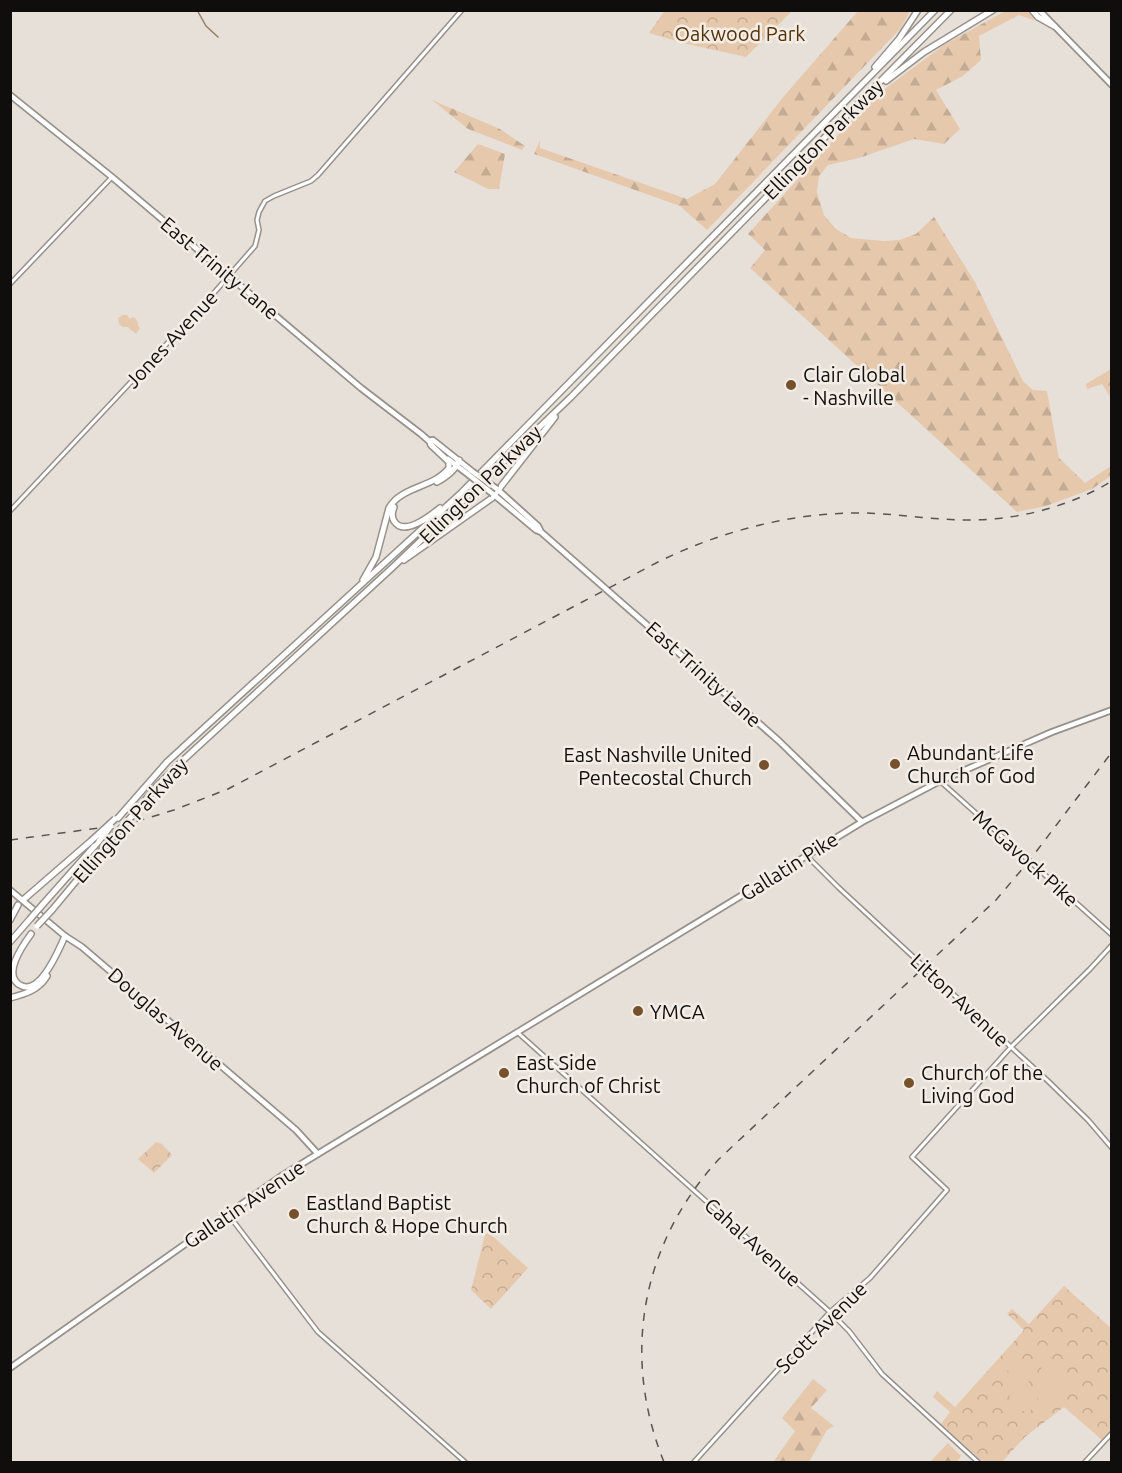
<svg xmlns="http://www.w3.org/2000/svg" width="1122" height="1473" font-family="Ubuntu,sans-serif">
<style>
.forest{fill:url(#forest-firs)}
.park{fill:url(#park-crowns)}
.garden{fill:#e6c9ad}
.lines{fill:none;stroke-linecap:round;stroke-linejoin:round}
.stream{stroke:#947c64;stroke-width:1.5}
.minor-casing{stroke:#97918b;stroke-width:6}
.major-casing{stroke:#97918b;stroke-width:8}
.highway-casing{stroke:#97918b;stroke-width:8}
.minor{stroke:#fff;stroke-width:3}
.major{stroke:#fff;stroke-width:4.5}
.highway{stroke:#fff;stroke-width:5}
.rail{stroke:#585450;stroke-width:1.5;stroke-dasharray:8 8;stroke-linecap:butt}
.minor-bridge-casing{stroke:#97918b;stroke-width:6;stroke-linecap:butt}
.major-bridge-casing{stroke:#97918b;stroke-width:8;stroke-linecap:butt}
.highway-bridge-casing{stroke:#97918b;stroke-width:8;stroke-linecap:butt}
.minor-bridge{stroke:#fff;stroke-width:3}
.major-bridge{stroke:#fff;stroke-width:4.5}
.highway-bridge{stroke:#fff;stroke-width:5}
.poi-dot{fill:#76522c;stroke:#f4ede6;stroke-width:2}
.labels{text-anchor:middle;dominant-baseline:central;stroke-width:5;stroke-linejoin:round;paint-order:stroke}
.park-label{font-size:20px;fill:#533207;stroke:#f4ede6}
.street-label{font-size:20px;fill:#100e0c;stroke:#f4ede6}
.poi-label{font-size:20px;fill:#100e0c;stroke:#f4ede6;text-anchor:start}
</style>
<defs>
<pattern id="forest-firs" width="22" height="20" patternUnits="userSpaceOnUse" patternTransform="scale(1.5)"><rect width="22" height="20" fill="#e6c9ad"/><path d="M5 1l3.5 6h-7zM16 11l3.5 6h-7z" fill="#c4ab94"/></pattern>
<pattern id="park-crowns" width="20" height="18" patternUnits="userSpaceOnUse" patternTransform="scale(1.5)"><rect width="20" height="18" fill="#e6c9ad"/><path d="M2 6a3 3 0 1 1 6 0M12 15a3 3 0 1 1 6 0" fill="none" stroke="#c4ab94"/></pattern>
</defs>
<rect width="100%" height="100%" fill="#e7e0d9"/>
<path class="forest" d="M858 11H910L901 28 707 230 680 206 534 154 540 140V148L687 199 715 184 784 96Z
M1005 11H1027L1036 19 1033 20 1019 15 979 36 981 60 963 76 936 90 960 129 944 144 914 139 859 158 828 165 819 176 817 192 824 215 836 229 851 238 884 241 899 240 916 234 934 217 975 282 1023 381 1033 390 1047 391 1059 458 1085 483 1111 466V476L1092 489 1046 506 1017 512 750 268 765 250 748 234 845 127 878 94 944 45Z
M432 100 500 129 525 146 522 150 468 129Z
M478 144 505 154 499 189H488L454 172Z
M1111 369V398L1102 384 1087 389 1086 384Z
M813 1379 827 1390 811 1408 834 1426 827 1430 809 1462H773L795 1431 782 1418Z
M948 1443 961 1456 957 1462H930Z"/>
<path class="park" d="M665 10H792V11L746 57 683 43 649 33Z
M123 315H127L130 319 132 317 135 318 138 322V326L140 328 136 334 128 327H122L119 324 118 318Z
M156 1142 162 1144 172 1155 154 1173 138 1159Z
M488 1232 528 1268 491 1309 471 1290 485 1235Z
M1064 1286 1111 1328V1429L1102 1440 1064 1407 1025 1437 1002 1462H983L941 1424 950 1412 933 1397 937 1391 955 1407 1024 1330 1007 1314 1012 1309 1029 1324Z"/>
<path class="garden" d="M1044 1365 1066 1387 1046 1410C1033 1396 1030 1380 1044 1365Z
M1008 1367H1028L1031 1411 1011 1412Z"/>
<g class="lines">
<path class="stream" d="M197 10 206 26 218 37"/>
<g class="minor-casing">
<path id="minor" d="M10 284 112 177
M10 511 206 302 255 246 259 230 257 220 259 212 265 201 274 196 311 181 318 175 462 10
M940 781 1112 935
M807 855 811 860 838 887 921 964
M929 972 1048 1081 1088 1120 1112 1148
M517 1032 830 1312 849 1331 882 1374 978 1462
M228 1214 318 1332 465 1462
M694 1462 830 1312 870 1278 947 1190 912 1157 1011 1047 1090 969 1112 945
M1085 1462 1112 1433"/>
</g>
<g class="major-casing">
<path id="major" d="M1039 10 1112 85
M10 95 112 177 361 388 421 434 429 441 432 446
M429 441 433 440 473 472
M448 459 469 475
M497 489 538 526 541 532
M493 494 536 530 541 532 779 741 862 822
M10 890 65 936 82 947 296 1130 318 1154
M10 1368 280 1177 862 822 940 781 1052 732 1112 710"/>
</g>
<g class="highway-casing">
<path id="highway" d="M1032 10 1038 17 1054 26
M875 67 899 39 918 10
M886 81 924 52 993 10
M437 482C446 477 456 470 459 460
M394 507C392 512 391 516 394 521 404 537 430 516 440 508
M404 560 492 498 555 417
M363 580 376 557 389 508C401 486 434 488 449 468V462L431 445
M132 816 157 786 180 763 393 567 571 397 835 127 951 10
M118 818 167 762 192 739 461 493 935 10
M23 900 91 841
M44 903 99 841
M52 910 112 838
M10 920 18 905
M31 934C23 945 0 977 22 986 27 988 31 987 35 984 47 976 59 950 65 936
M10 942 30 919
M10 998C25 994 39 990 47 976"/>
</g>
<use href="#minor" class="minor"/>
<use href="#major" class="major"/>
<use href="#highway" class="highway"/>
<path class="rail" d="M10 840 128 824 174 810 228 789 658 562C721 531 793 512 864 513 899 514 933 520 968 520 1018 520 1069 507 1112 481
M664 1462C621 1356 641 1244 719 1159L996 900 1029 861 1112 752"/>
<g class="minor-bridge-casing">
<path id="minor-bridge" d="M921 964 929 972"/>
</g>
<g class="major-bridge-casing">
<path id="major-bridge" d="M473 472 497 489
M469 475 493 494"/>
</g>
<g class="highway-bridge-casing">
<path id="highway-bridge" d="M112 838 132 816
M91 841 115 819
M99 841 111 826
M30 919 44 903
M37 926 52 910"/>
</g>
<use href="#minor-bridge" class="minor-bridge"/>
<use href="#major-bridge" class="major-bridge"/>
<use href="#highway-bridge" class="highway-bridge"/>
</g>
<g class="poi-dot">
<circle cx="791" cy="385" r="6"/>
<circle cx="895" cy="764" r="6"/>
<circle cx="764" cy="765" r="6"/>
<circle cx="638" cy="1011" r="6"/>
<circle cx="504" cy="1073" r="6"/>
<circle cx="909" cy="1083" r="6"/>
<circle cx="294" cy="1214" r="6"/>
</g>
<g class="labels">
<g class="park-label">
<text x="740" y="33">Oakwood Park</text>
</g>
<g class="street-label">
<text transform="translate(823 139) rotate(-45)">Ellington Parkway</text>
<text transform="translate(220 268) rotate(40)">East Trinity Lane</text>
<text transform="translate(171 339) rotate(-47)">Jones Avenue</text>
<text transform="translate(480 484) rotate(-44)">Ellington Parkway</text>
<text transform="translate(704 674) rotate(42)">East Trinity Lane</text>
<text transform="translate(130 820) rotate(-48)">Ellington Parkway</text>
<text transform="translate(1026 858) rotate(42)">McGavock Pike</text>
<text transform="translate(789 866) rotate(-32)">Gallatin Pike</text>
<text transform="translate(960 1000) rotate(43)">Litton Avenue</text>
<text transform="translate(166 1019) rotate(41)">Douglas Avenue</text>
<text transform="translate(244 1204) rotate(-34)">Gallatin Avenue</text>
<text transform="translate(753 1242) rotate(42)">Cahal Avenue</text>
<text transform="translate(821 1327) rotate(-45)">Scott Avenue</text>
</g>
<g class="poi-label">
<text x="803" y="374">Clair Global<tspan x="803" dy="23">- Nashville</tspan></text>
<text x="907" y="752">Abundant Life<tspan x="907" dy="23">Church of God</tspan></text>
<text x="752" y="754" text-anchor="end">East Nashville United<tspan x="752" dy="23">Pentecostal Church</tspan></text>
<text x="650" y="1011">YMCA</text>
<text x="516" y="1062">East Side<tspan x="516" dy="23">Church of Christ</tspan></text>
<text x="921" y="1072">Church of the<tspan x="921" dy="23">Living God</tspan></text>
<text x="306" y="1202">Eastland Baptist<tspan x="306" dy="23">Church &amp; Hope Church</tspan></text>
</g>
</g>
<rect width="1122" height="1473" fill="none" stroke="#100e0c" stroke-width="24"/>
</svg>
